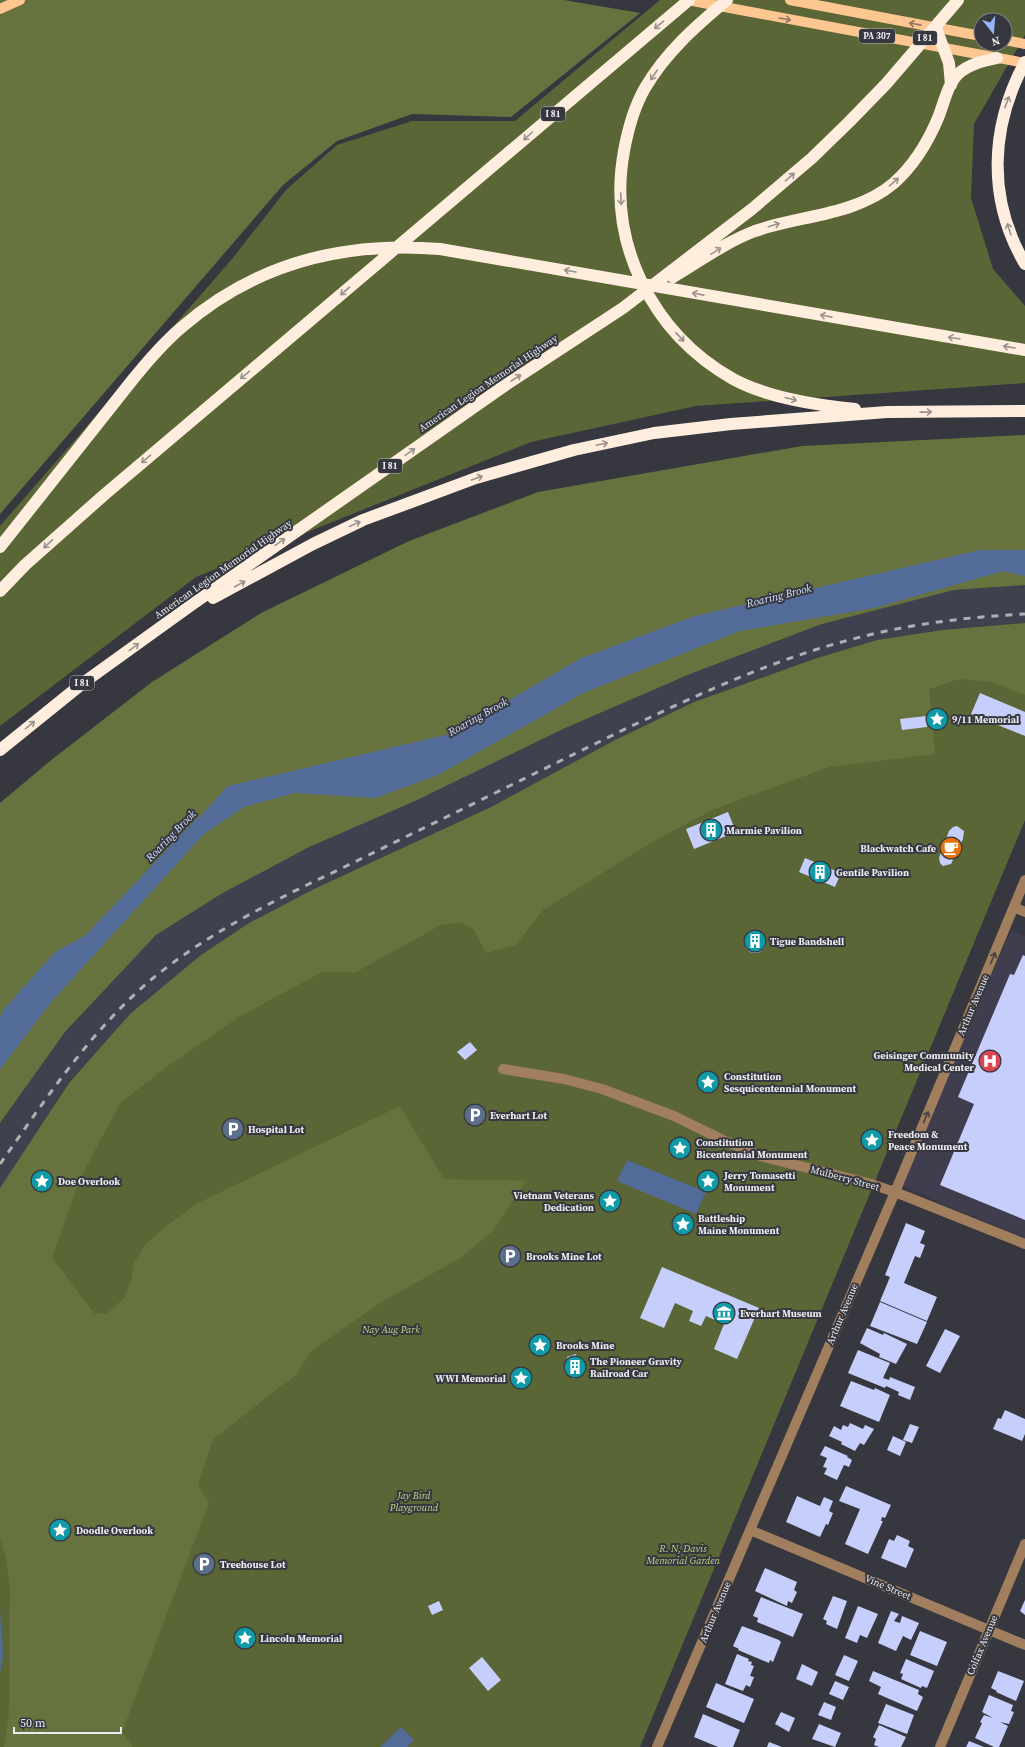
<svg xmlns="http://www.w3.org/2000/svg" width="1025" height="1747" font-family="'Source Serif 4',serif">
<style>
.built{fill:#3f414e}
.medical{fill:#403d4e}
.green{fill:#5b6636;fill-rule:evenodd}
.forest{fill:#66733e}
.water{fill:#526b99}
.lines{fill:none;stroke-linecap:round;stroke-linejoin:round}
.stream{stroke:#526b99;stroke-width:4.5}
.building{fill:#c6cffc}
.minor{stroke:#a07e5e;stroke-width:10}
.major{stroke:#fec691;stroke-width:10}
.highway{stroke:#ffeede;stroke-width:12}
.rail{stroke:#afb0b6;stroke-width:3;stroke-dasharray:7 7;stroke-linecap:butt}
.oneway{stroke:#907764}
.oneway2{stroke:#9a928e}
.oneway3{stroke:#464244}
.labels{text-anchor:middle;dominant-baseline:central;stroke-width:4;stroke-linejoin:round;paint-order:stroke}
.shield{fill:#36373f;stroke:#b5b6bc;stroke-width:1}
.shield-label{font-size:9px;font-weight:bold;fill:#ebecf1}
.street-label{font-size:10px;fill:#ebecf1;stroke:#36373f}
.poi-label{font-size:10px;font-weight:bold;fill:#ebecf1;stroke:#36373f;text-anchor:start}
.park-label{font-size:10px;font-style:italic;fill:#c2d684;stroke:#36373f}
.water-label{font-size:11px;font-style:italic;fill:#d2e2ff;stroke:#36373f}
</style>
<rect width="100%" height="100%" fill="#36373f"/>
<path class="built" d="M1025 585V623L942 630 877 640 814 659 694 702 615 740 491 807 314 889 249 923 130 1014 69 1083 0 1188V1123L65 1032 156 935 217 896 309 847 563 729 690 674 822 624 954 590Z"/>
<path class="medical" d="M1011 930 1025 936V1238L901 1186Z"/>
<path class="green" d="M660 0H1025V35L974 124 971 198 993 269 1025 306V383L696 406 531 442 196 577 0 726V526L232 259 286 190 337 145 412 121H515ZM981 20H1005V44H981Z
M1025 640V820L640 1747H0V1205L99 1067Z"/>
<path class="forest" d="M0 0H564L640 13 511 117 412 114 337 141 283 185 0 514Z
M1025 435V585L954 590 822 624 690 674 563 729 415 801 309 847 221 894 156 935 65 1032 0 1123V803L50 761 152 682 261 613 409 541 538 492 802 446Z
M1025 623V695L992 682 959 679 929 689 935 754 829 767 717 808 659 838 543 910 516 945 486 953 474 930 461 922 441 925 356 972H322L239 1017 165 1068 120 1103 79 1181 52 1258 95 1314 108 1313 125 1297 131 1280 134 1263 145 1245 165 1227 198 1203 398 1107 404 1113 444 1179 526 1181 492 1232 457 1260 383 1301 310 1352 297 1374 213 1439 198 1485 209 1503 122 1732 133 1747H4L9 1713 10 1588 6 1558 0 1538V1188L69 1083 130 1014 201 955 249 923 314 889 491 807 615 740 694 702 814 659 877 640 942 630Z"/>
<path class="water" d="M980 550H1025V576L1003 571 874 608 740 631 583 693 438 775 375 798 294 793 244 807 204 834 52 1001 0 1069V1017L5 1008 55 952 95 930 228 786 454 733 579 659 695 616Z
M627 1160 706 1192 696 1214 617 1181Z
M0 1612 3 1654 0 1674Z
M401 1727 414 1740 408 1746V1747H380Z"/>
<g class="lines">
<path class="stream" d="M88 936 198 820"/>
</g>
<path class="building" d="M980 693 1025 712V736L971 714Z
M926 716 927 727 902 730 900 719Z
M728 812 736 832 694 849 686 829Z
M957 826 964 831 963 839 951 864 943 866 940 863 939 858 949 831 953 827Z
M805 858 841 873 835 887 799 872Z
M744 942a11 11 0 1 1 22 0a11 11 0 1 1-22 0Z
M1023 955 1025 956V1220L940 1185 974 1104 958 1097 1010 974 1014 975Z
M470 1042 477 1050 465 1060 457 1052Z
M906 1223 925 1231 920 1243 925 1245 920 1258 915 1256 904 1283 937 1297 927 1321 880 1301 890 1277 885 1275Z
M662 1267 759 1308 737 1359 714 1349 724 1324 706 1316 701 1326 689 1321 693 1311 675 1303 664 1328 640 1318Z
M880 1302 927 1322 917 1344 870 1326Z
M867 1328 883 1335 884 1333 907 1344 896 1364 879 1357 880 1354 860 1343Z
M945 1329 960 1336 940 1373 926 1366Z
M858 1350 890 1363 883 1378 889 1380 890 1377 915 1387 910 1400 898 1395 899 1392 886 1386 885 1388 848 1373Z
M576 1354 582 1376 573 1379 567 1357Z
M851 1381 874 1390 875 1388 890 1395 879 1422 840 1406Z
M1005 1410 1025 1419V1434L1022 1441 993 1429 998 1418 1001 1419Z
M850 1423 863 1429 865 1425 874 1429 864 1445 860 1443 855 1451 841 1444 842 1442 829 1436 834 1426 841 1430 843 1425 848 1427Z
M910 1424 919 1427 912 1443 903 1440Z
M893 1436 906 1442 900 1456 887 1450Z
M825 1446 848 1456 847 1457 852 1460 849 1467 844 1465 837 1480 824 1474 827 1468 823 1467 827 1458 820 1455Z
M846 1486 891 1505 885 1518 882 1517 881 1521H883L868 1554 845 1544 860 1509 839 1501Z
M797 1496 820 1506 824 1497 833 1501 829 1511 833 1513 828 1525 826 1524 820 1537 786 1522Z
M897 1535 910 1541 908 1546 914 1549 906 1568 881 1558 889 1539 894 1541Z
M765 1568 797 1582 794 1590 797 1592 792 1603 788 1601 787 1606 755 1591Z
M833 1596 847 1601 837 1629 826 1624 827 1621 823 1619Z
M761 1597 803 1614 793 1637 757 1622 758 1618 753 1616Z
M1025 1600V1615L1020 1611Z
M439 1601 443 1610 432 1615 428 1606Z
M858 1606 878 1614 867 1638 860 1635 857 1643 845 1638Z
M891 1611 899 1614 894 1621 900 1623 902 1616 919 1623 911 1640 903 1636 896 1651 878 1643Z
M742 1626 779 1640 781 1642 773 1662 770 1660 769 1663 738 1650 739 1649 733 1646Z
M920 1631 947 1642 937 1666 910 1655Z
M737 1654 749 1659 748 1661 752 1662 751 1665 754 1666 750 1676 754 1677 750 1687 746 1685 743 1691 725 1684Z
M844 1655 858 1661 849 1681 835 1675Z
M482 1657 501 1680 488 1691 469 1668Z
M906 1659 934 1671 927 1688 922 1686 921 1688 901 1679 903 1674 900 1673Z
M802 1664 818 1672 812 1686 796 1679Z
M873 1671 919 1690 918 1694 923 1697 917 1711 878 1694 881 1687 869 1681Z
M998 1671 1024 1681 1016 1701 996 1692 997 1691 991 1688Z
M835 1681 849 1687 843 1700 829 1694Z
M716 1683 754 1699 744 1723 706 1707Z
M989 1695 1013 1705 1011 1711 1014 1712 1009 1724 1000 1722 1008 1726 999 1747H994L975 1738 982 1723 980 1722 984 1715 993 1718 982 1712Z
M824 1702 836 1707 831 1720 818 1715Z
M886 1704 914 1715 907 1734 878 1723Z
M781 1712 795 1718 789 1732 775 1724Z
M703 1714 740 1730 733 1747H718L694 1737Z
M819 1724 841 1733 835 1747 812 1739Z
M879 1725 906 1737 901 1747H879L874 1745 876 1739 873 1737Z
M969 1741 984 1747H966Z
M769 1742 782 1747H767Z"/>
<g class="lines">
<path class="minor" d="M1014 907 1025 912
M503 1069 564 1079 602 1089 674 1116 723 1140 760 1156 868 1183 895 1192 1025 1244
M750 1530 1025 1645
M657 1747 895 1192 1025 880
M940 1747 1025 1544"/>
<path class="major" d="M687 0 1025 63
M790 0 981 36
M0 9 20 0
M1005 40 1025 44"/>
<path class="highway" d="M727 0C696 26 666 52 645 88 634 107 628 129 624 151 607 243 652 333 733 379 768 398 816 405 855 409
M936 28 949 63 951 85
M1025 62C990 127 987 199 1025 264
M673 277C700 261 726 242 755 231 801 215 855 216 894 183 914 165 928 142 938 118 944 104 947 85 958 74 969 64 983 61 997 58
M0 547 130 383C146 363 163 343 182 327 256 263 344 241 440 249L1025 350
M0 591 25 565 104 495 689 0
M213 598 313 544 363 520 476 478 574 450 654 433 731 424 887 412 1025 411
M0 750 83 683 190 606 507 384 623 308 752 209 812 158 849 122 886 84 958 0"/>
<path class="rail" d="M0 1164C46 1099 90 1031 152 979 208 933 273 901 338 870 369 855 399 840 430 825 493 794 556 763 619 732 695 696 771 660 853 639 909 624 967 617 1025 614"/>
</g>
<defs><path id="oneway-shaft" d="M-6 0H5M1.5-3L5.5 0L1.5 3" fill="none" stroke-width="1.6" stroke-linecap="round" stroke-linejoin="round"/></defs>
<g class="oneway">
<use href="#oneway-shaft" transform="translate(785 19) rotate(10)"/>
<use href="#oneway-shaft" transform="translate(915 24) rotate(-169)"/>
</g>
<g class="oneway2">
<use href="#oneway-shaft" transform="translate(659 25) rotate(140)"/>
<use href="#oneway-shaft" transform="translate(654 75) rotate(124)"/>
<use href="#oneway-shaft" transform="translate(1007 102) rotate(-70)"/>
<use href="#oneway-shaft" transform="translate(528 136) rotate(138)"/>
<use href="#oneway-shaft" transform="translate(790 177) rotate(-41)"/>
<use href="#oneway-shaft" transform="translate(894 182) rotate(-41)"/>
<use href="#oneway-shaft" transform="translate(621 199) rotate(87)"/>
<use href="#oneway-shaft" transform="translate(774 225) rotate(-17)"/>
<use href="#oneway-shaft" transform="translate(1009 229) rotate(-108)"/>
<use href="#oneway-shaft" transform="translate(716 251) rotate(-32)"/>
<use href="#oneway-shaft" transform="translate(570 271) rotate(-170)"/>
<use href="#oneway-shaft" transform="translate(345 291) rotate(139)"/>
<use href="#oneway-shaft" transform="translate(698 294) rotate(-169)"/>
<use href="#oneway-shaft" transform="translate(826 316) rotate(-169)"/>
<use href="#oneway-shaft" transform="translate(680 337) rotate(47)"/>
<use href="#oneway-shaft" transform="translate(954 338) rotate(-171)"/>
<use href="#oneway-shaft" transform="translate(1009 347) rotate(-170)"/>
<use href="#oneway-shaft" transform="translate(245 375) rotate(140)"/>
<use href="#oneway-shaft" transform="translate(516 378) rotate(-33)"/>
<use href="#oneway-shaft" transform="translate(791 399) rotate(15)"/>
<use href="#oneway-shaft" transform="translate(926 412) rotate(-1)"/>
<use href="#oneway-shaft" transform="translate(602 444) rotate(-12)"/>
<use href="#oneway-shaft" transform="translate(410 452) rotate(-35)"/>
<use href="#oneway-shaft" transform="translate(146 459) rotate(140)"/>
<use href="#oneway-shaft" transform="translate(477 478) rotate(-19)"/>
<use href="#oneway-shaft" transform="translate(355 524) rotate(-25)"/>
<use href="#oneway-shaft" transform="translate(280 542) rotate(-35)"/>
<use href="#oneway-shaft" transform="translate(48 544) rotate(137)"/>
<use href="#oneway-shaft" transform="translate(240 584) rotate(-28)"/>
<use href="#oneway-shaft" transform="translate(134 647) rotate(-36)"/>
<use href="#oneway-shaft" transform="translate(30 725) rotate(-39)"/>
</g>
<g class="oneway3">
<use href="#oneway-shaft" transform="translate(993 958) rotate(-67)"/>
<use href="#oneway-shaft" transform="translate(926 1117) rotate(-67)"/>
</g>
<defs>
<g id="sight-disc" transform="scale(1.15)"><circle r="9.5" fill="#0f9aa8" stroke="#36373f"/><path d="M0-6L1.8-2.2L6-1.7L2.9 1.2L3.7 5.4L0 3.3L-3.7 5.4L-2.9 1.2L-6-1.7L-1.8-2.2Z" fill="#fff"/></g>
<g id="building-disc" transform="scale(1.15)"><circle r="9.5" fill="#0f9aa8" stroke="#36373f"/><path d="M-4-6H4V6H1V3H-1V6H-4ZM-2.5-4.3h1.7v1.8h-1.7ZM.8-4.3h1.7v1.8H.8ZM-2.5-1h1.7V.8h-1.7ZM.8-1h1.7V.8H.8Z" fill="#fff"/></g>
<g id="cafe-disc" transform="scale(1.15)"><circle r="9.5" fill="#e8710a" stroke="#36373f"/><path d="M-5.5-4.5H6V0H3Q3 3.5 0 3.5H-2.5Q-5.5 3.5-5.5 0ZM3-3.2v2h1.7v-2ZM-6 4.5H4V6H-6Z" fill="#fff"/></g>
<g id="hospital-disc" transform="scale(1.15)"><circle r="9.5" fill="#e0444e" stroke="#36373f"/><path d="M-5-5h3v3.5h4V-5h3V5h-3V1.5h-4V5h-3Z" fill="#fff"/></g>
<g id="parking-disc" transform="scale(1.15)"><circle r="9.5" fill="#5c6f8a" stroke="#36373f"/><path d="M-3.5-5.5H1a3.5 3.5 0 0 1 0 7H-1V5.5H-3.5ZM-1-3.4V-.6H.8a1.4 1.4 0 0 0 0-2.8Z" fill="#fff"/></g>
<g id="museum-disc" transform="scale(1.15)"><circle r="9.5" fill="#0f9aa8" stroke="#36373f"/><path d="M0-6L6-3V-2H-6V-3ZM-5-1h2V3h-2ZM-1-1h2V3h-2ZM3-1h2V3H3ZM-6 4H6V6H-6Z" fill="#fff"/></g>
</defs>
<g fill-rule="evenodd">
<use href="#sight-disc" x="937" y="719"/>
<use href="#building-disc" x="711" y="830"/>
<use href="#cafe-disc" x="951" y="848"/>
<use href="#building-disc" x="820" y="872"/>
<use href="#building-disc" x="755" y="941"/>
<use href="#hospital-disc" x="990" y="1061"/>
<use href="#sight-disc" x="708" y="1082"/>
<use href="#parking-disc" x="475" y="1115"/>
<use href="#parking-disc" x="233" y="1129"/>
<use href="#sight-disc" x="872" y="1140"/>
<use href="#sight-disc" x="680" y="1148"/>
<use href="#sight-disc" x="42" y="1181"/>
<use href="#sight-disc" x="708" y="1181"/>
<use href="#sight-disc" x="610" y="1201"/>
<use href="#sight-disc" x="683" y="1224"/>
<use href="#parking-disc" x="510" y="1256"/>
<use href="#museum-disc" x="724" y="1313"/>
<use href="#sight-disc" x="540" y="1345"/>
<use href="#building-disc" x="575" y="1367"/>
<use href="#sight-disc" x="521" y="1378"/>
<use href="#sight-disc" x="60" y="1530"/>
<use href="#parking-disc" x="204" y="1564"/>
<use href="#sight-disc" x="245" y="1638"/>
</g>
<g class="labels">
<g class="shield">
<rect x="859" y="29" width="36" height="14" rx="3"/>
<rect x="913" y="31" width="24" height="14" rx="3"/>
<rect x="541" y="107" width="24" height="14" rx="3"/>
<rect x="378" y="459" width="24" height="14" rx="3"/>
<rect x="70" y="676" width="24" height="14" rx="3"/>
</g>
<g class="shield-label">
<text x="877" y="36">PA 307</text>
<text x="925" y="38">I 81</text>
<text x="553" y="114">I 81</text>
<text x="390" y="466">I 81</text>
<text x="82" y="683">I 81</text>
</g>
<g class="street-label">
<text transform="translate(488 383) rotate(-34)">American Legion Memorial Highway</text>
<text transform="translate(223 569) rotate(-35)">American Legion Memorial Highway</text>
<text transform="translate(973 1005) rotate(-67)">Arthur Avenue</text>
<text transform="translate(845 1178) rotate(15)">Mulberry Street</text>
<text transform="translate(842 1314) rotate(-67)">Arthur Avenue</text>
<text transform="translate(888 1587) rotate(23)">Vine Street</text>
<text transform="translate(715 1612) rotate(-67)">Arthur Avenue</text>
<text transform="translate(982 1645) rotate(-67)">Colfax Avenue</text>
</g>
<g class="poi-label">
<text x="952" y="719">9/11 Memorial</text>
<text x="726" y="830">Marmie Pavilion</text>
<text x="936" y="848" text-anchor="end">Blackwatch Cafe</text>
<text x="836" y="872">Gentile Pavilion</text>
<text x="770" y="941">Tigue Bandshell</text>
<text x="974" y="1055" text-anchor="end">Geisinger Community<tspan x="974" dy="12">Medical Center</tspan></text>
<text x="724" y="1076">Constitution<tspan x="724" dy="12">Sesquicentennial Monument</tspan></text>
<text x="490" y="1115">Everhart Lot</text>
<text x="248" y="1129">Hospital Lot</text>
<text x="888" y="1134">Freedom &amp;<tspan x="888" dy="12">Peace Monument</tspan></text>
<text x="696" y="1142">Constitution<tspan x="696" dy="12">Bicentennial Monument</tspan></text>
<text x="724" y="1175">Jerry Tomasetti<tspan x="724" dy="12">Monument</tspan></text>
<text x="58" y="1181">Doe Overlook</text>
<text x="594" y="1195" text-anchor="end">Vietnam Veterans<tspan x="594" dy="12">Dedication</tspan></text>
<text x="698" y="1218">Battleship<tspan x="698" dy="12">Maine Monument</tspan></text>
<text x="526" y="1256">Brooks Mine Lot</text>
<text x="740" y="1313">Everhart Museum</text>
<text x="556" y="1345">Brooks Mine</text>
<text x="590" y="1361">The Pioneer Gravity<tspan x="590" dy="12">Railroad Car</tspan></text>
<text x="506" y="1378" text-anchor="end">WWI Memorial</text>
<text x="76" y="1530">Doodle Overlook</text>
<text x="220" y="1564">Treehouse Lot</text>
<text x="260" y="1638">Lincoln Memorial</text>
</g>
<g class="park-label">
<text x="391" y="1329">Nay Aug Park</text>
<text x="414" y="1495">Jay Bird<tspan x="414" dy="12">Playground</tspan></text>
<text x="683" y="1548">R. N, Davis<tspan x="683" dy="12">Memorial Garden</tspan></text>
</g>
<g class="water-label">
<text transform="translate(779 596) rotate(-14)">Roaring Brook</text>
<text transform="translate(478 717) rotate(-29)">Roaring Brook</text>
<text transform="translate(171 836) rotate(-46)">Roaring Brook</text>
</g>
</g>
<g transform="translate(993 32) rotate(163)"><circle r="19" fill="#36373f" stroke="#7e7f86"/>
<path d="M0-3L7 15L0 10L-7 15Z" fill="#93b7fd"/>
<text y="-6" font-size="11" font-weight="bold" text-anchor="middle" fill="#ebecf1">N</text>
</g>
<path d="M14 1727v6h107v-6" fill="none" stroke="#ebecf1" stroke-width="2"/>
<text x="20" y="1727" font-size="12" fill="#ebecf1" stroke="#36373f" stroke-width="3" paint-order="stroke">50 m</text>
</svg>
